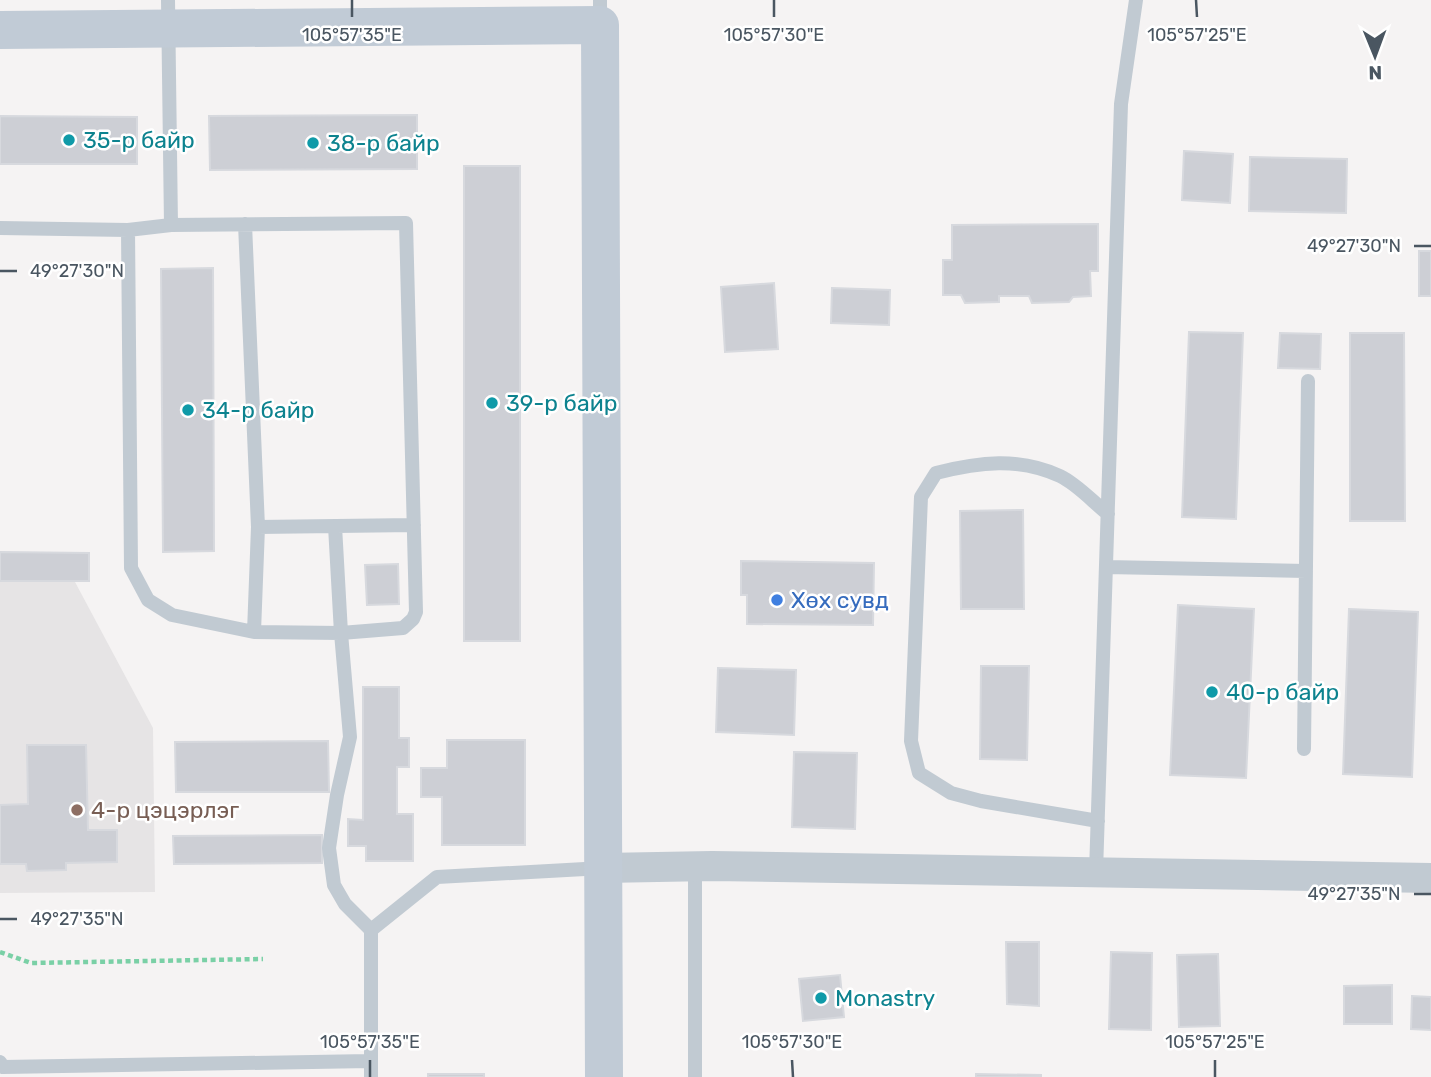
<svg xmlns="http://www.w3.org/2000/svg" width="1431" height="1077" font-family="Rubik,sans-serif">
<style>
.education{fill:#e6e4e5}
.building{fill:#cdcfd5;stroke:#d7d9de;stroke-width:2}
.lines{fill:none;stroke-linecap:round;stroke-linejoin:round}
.path{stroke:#7ad0a6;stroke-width:4.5;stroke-dasharray:5 3.5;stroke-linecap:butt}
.lane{stroke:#c1cad2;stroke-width:14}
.street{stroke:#c1cad2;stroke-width:30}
.secondary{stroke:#c1cbd6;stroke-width:38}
.ticks{fill:none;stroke:#4a5661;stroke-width:2.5}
.culture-dot{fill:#0f9aa8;stroke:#fff;stroke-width:2.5}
.shop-dot{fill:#3f7fe0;stroke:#fff;stroke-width:2.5}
.education-dot{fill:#8d6e63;stroke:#fff;stroke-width:2.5}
.labels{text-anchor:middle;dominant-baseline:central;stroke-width:5;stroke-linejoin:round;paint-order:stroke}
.culture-label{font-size:23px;fill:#0d838f;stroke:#fff;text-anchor:start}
.shop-label{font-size:23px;fill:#366cbe;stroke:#fff;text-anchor:start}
.education-label{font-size:23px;fill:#785e54;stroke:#fff;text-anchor:start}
.ticks-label{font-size:18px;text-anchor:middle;fill:#4a5661;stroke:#fff;stroke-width:5;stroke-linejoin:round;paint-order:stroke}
</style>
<rect width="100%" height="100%" fill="#f5f3f3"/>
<path class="education" d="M0 581 75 582 153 728 155 892 0 893Z"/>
<path class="building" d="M417 115V169L210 170 209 116Z
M0 116 137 117V164H0Z
M1184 151 1233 154 1230 203 1182 200Z
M1250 157 1347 159 1346 213 1249 211Z
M464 166H520V641H464Z
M1098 224V271H1090L1091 296 1073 297 1069 302 1032 303 1029 296H999V302L965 303 961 295H943V260H952V225Z
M1419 251H1431V296H1419Z
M213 268 214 551 163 552 161 269Z
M774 283 778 349 725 352 721 287Z
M832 288 890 290 889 325 831 323Z
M1189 332 1243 333 1236 519 1182 517Z
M1280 333 1321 334 1320 369 1278 368Z
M1350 333H1404L1405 521H1350Z
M1023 510 1024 609H961L960 511Z
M0 552 89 553V581H0Z
M741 561 874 563 873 625 747 624V595H741Z
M398 564 399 604 367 605 365 565Z
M1178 605 1254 609 1246 778 1170 775Z
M1349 609 1418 612 1412 777 1343 774Z
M981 666H1029L1027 760 980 759Z
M718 668 796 670 794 735 716 732Z
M363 687H399V738H409V767H397V814H413V861H366V846H348V819L363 820Z
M447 740H525V845H442V797H421V768H447Z
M328 741 329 792H176L175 742Z
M27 745H86L88 830H117V862L66 863V870L27 871 26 864H0V805L28 804Z
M794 752 857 753 855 829 792 827Z
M322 835V863L174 864 173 836Z
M1006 942H1039V1006L1007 1004Z
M1111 952 1152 953 1151 1030 1109 1029Z
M1218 954 1220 1026 1179 1027 1177 955Z
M840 975 844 1017 803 1021 799 979Z
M1392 985V1024H1344V986Z
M1412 996 1431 997V1030L1411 1029Z
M428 1074H484V1077H428Z
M976 1074 1041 1075V1077H976Z"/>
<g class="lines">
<path class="path" d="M0 952 31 963 263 959"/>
<path class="lane" d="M168 0 171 225
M600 24V0
M245 224 258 527 254 632 341 633 350 737 337 795 329 848 334 885 345 904 371 930
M0 228 128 230 171 225 406 223 416 612 413 619 403 628 341 633 335 526
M128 230 131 568 148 600 172 615 254 632
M258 527 414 525
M1106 567 1306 571
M1304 749 1308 381
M1098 821 981 801 951 793 919 773 911 741 921 497 936 473C979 462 1019 457 1060 476 1077 484 1093 502 1108 514
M695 866V1077
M1096 872 1121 104 1136 0
M0 1062 3 1067 370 1061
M371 1077V930L437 877 603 868"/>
<path class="street" d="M603 868 712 866 1431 878"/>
<path class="secondary" d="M0 30 600 25 604 1077"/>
</g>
<path class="ticks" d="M352 0V17M774 0V17M1196 0 1197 17M1414 246H1431M0 271H17M1414 894H1431M0 919H17M370 1060V1077M792 1060 793 1077M1215 1060V1077"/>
<g class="culture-dot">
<circle cx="69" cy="140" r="7"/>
<circle cx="313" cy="143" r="7"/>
<circle cx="492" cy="403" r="7"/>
<circle cx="188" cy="410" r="7"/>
<circle cx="1212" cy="692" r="7"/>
<circle cx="821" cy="998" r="7"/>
</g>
<circle class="shop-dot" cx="777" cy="600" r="7"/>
<circle class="education-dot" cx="77" cy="810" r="7"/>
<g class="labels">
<g class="culture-label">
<text x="83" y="140">35-р байр</text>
<text x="327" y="143">38-р байр</text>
<text x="506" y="403">39-р байр</text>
<text x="202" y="410">34-р байр</text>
<text x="1226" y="692">40-р байр</text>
<text x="835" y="998">Monastry</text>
</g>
<g class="shop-label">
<text x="791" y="600">Хөх сувд</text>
</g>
<g class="education-label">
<text x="91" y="810">4-р цэцэрлэг</text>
</g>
</g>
<g class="ticks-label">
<text x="352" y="41">105°57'35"E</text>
<text x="774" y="41">105°57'30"E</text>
<text x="1197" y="41">105°57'25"E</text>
<text x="1354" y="252">49°27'30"N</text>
<text x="77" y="277">49°27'30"N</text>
<text x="1354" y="900">49°27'35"N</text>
<text x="77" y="925">49°27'35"N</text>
<text x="370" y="1048">105°57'35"E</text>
<text x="792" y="1048">105°57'30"E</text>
<text x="1215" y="1048">105°57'25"E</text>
</g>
<g transform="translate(1375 56) rotate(179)" stroke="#ffffff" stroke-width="5" paint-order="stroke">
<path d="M0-5L12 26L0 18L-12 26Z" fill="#4a5661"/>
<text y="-10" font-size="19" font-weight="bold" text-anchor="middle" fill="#4a5661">N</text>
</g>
</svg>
